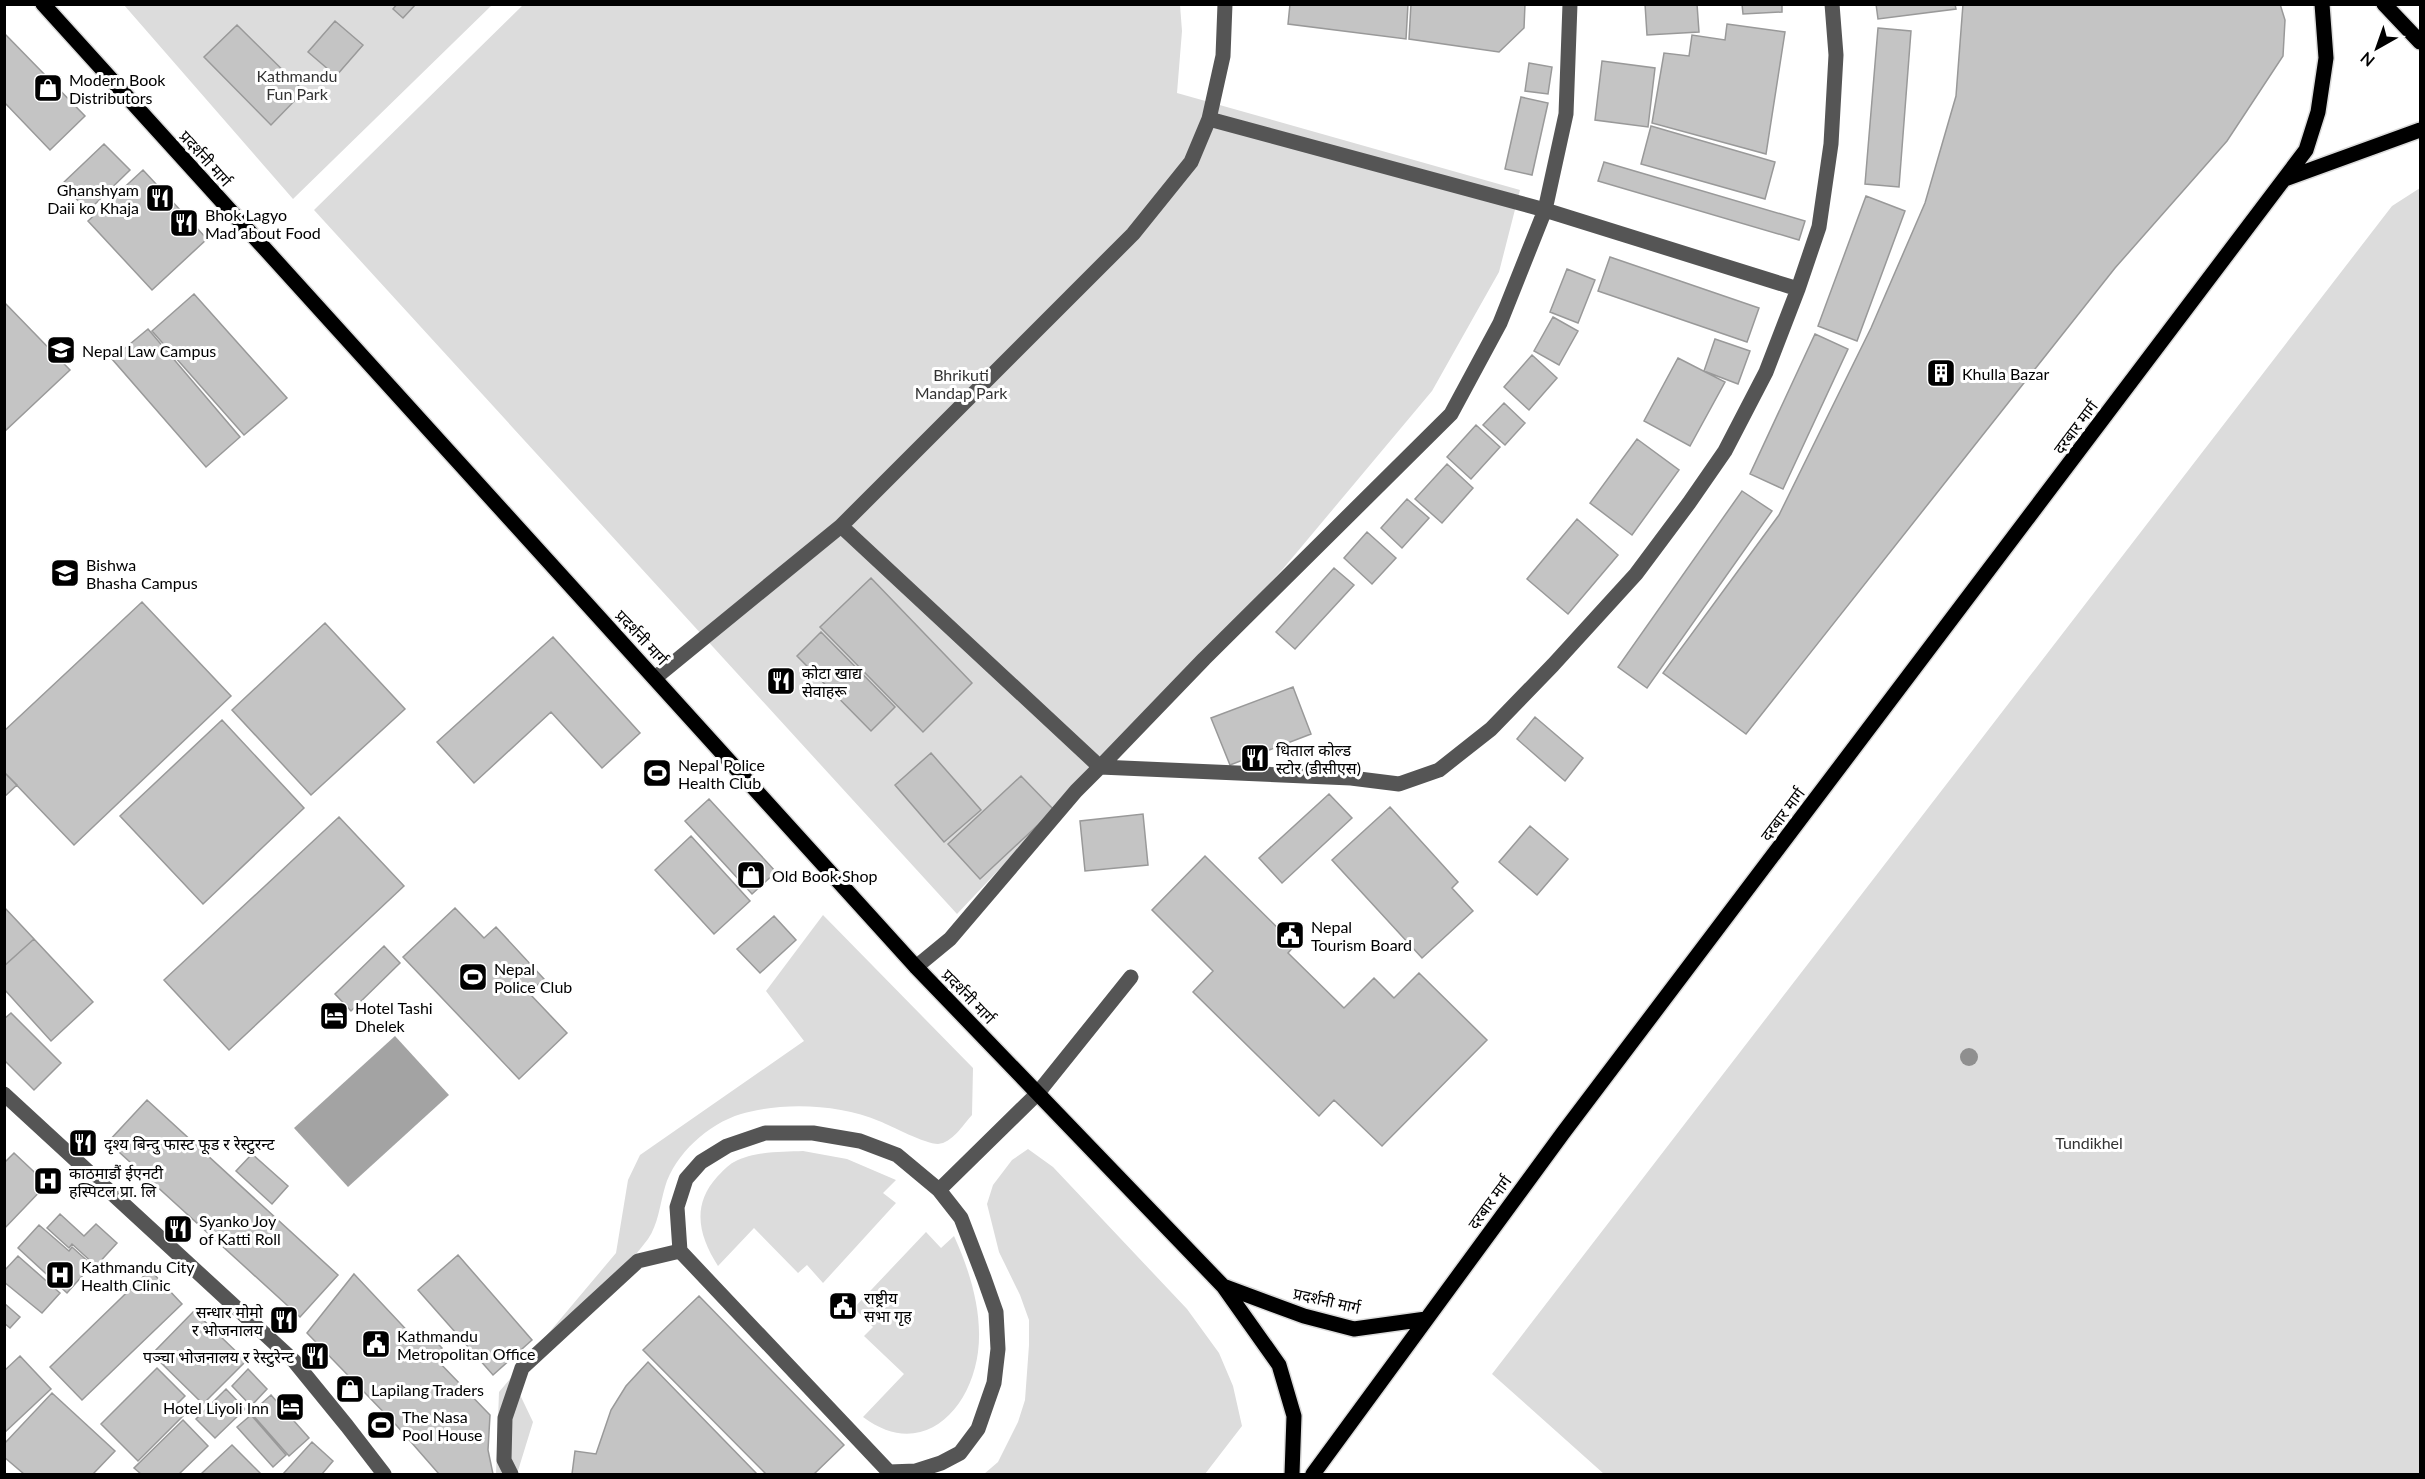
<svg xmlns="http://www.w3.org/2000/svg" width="2425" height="1479" font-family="Lato,'Noto Sans Devanagari',sans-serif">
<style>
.green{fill:#dcdcdc}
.water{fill:#a3a3a3}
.building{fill:#c4c4c4;stroke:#999;stroke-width:1.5}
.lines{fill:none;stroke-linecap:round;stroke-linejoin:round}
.major-casing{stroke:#dbdbdb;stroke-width:18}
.minor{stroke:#555;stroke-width:15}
.major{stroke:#000;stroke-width:15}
.tree{fill:#8f8f8f}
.labels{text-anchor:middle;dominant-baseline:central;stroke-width:6;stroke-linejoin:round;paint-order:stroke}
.park-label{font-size:16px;fill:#333;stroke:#fff}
.poi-label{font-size:16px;fill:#000;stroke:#fff;text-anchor:start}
.street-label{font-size:16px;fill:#000;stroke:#fff}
</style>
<rect width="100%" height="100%" fill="#fff"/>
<path class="green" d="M524 4 1180 5 1182 31 1177 93 1520 190 1499 272 1432 391 1282 570 957 914 314 210Z
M124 5H492L293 199Z
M2420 188V1474H1604L1492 1374 2392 206Z
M823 915 973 1068 972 1115C963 1125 952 1143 938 1144 925 1144 892 1126 879 1121 839 1104 782 1102 741 1114 708 1124 675 1154 665 1187 660 1204 658 1225 648 1239 611 1288 556 1336 513 1380L533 1422 517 1474H496L499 1392 616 1253 628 1180 640 1155 804 1041 766 991Z
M1028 1149 1053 1167 1187 1309 1219 1353 1233 1386 1242 1426 1205 1474H984L998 1462 1018 1422 1025 1400 1029 1345V1320L1020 1295 999 1252 987 1204 993 1185 1012 1160Z
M803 1151 847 1159 896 1180 883 1193 896 1203 823 1283 807 1265 798 1273 754 1228 718 1266C699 1236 691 1206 717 1177 722 1172 728 1165 734 1162 754 1151 782 1152 803 1151Z
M926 1232 941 1248 954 1236C970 1271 983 1313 978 1352 970 1413 920 1460 863 1417L904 1374 864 1336 873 1327 854 1308Z"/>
<path class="water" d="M395 1036 449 1095 348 1187 294 1128Z"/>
<path class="building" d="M397 4H416L403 18 393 9Z
M1290 4H1408L1406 39 1288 24Z
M1411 4H1525L1524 28 1499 52 1409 39Z
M1645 4H1697L1699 32 1647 35Z
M1742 4H1782V12L1743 14Z
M1876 4H1955L1956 9 1878 19Z
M1963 4H2280L2285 20 2283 56 2227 141 2115 268 1746 734 1663 673 1779 515 1871 328 1925 203 1956 96Z
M335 21 363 45 336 76 308 52Z
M1727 24 1785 32 1766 154 1652 123 1664 53 1689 56 1692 35 1725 40Z
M237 25 304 91 271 125 204 57Z
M1878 28 1911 31 1899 187 1865 184Z
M4 33 85 116 50 150 4 102Z
M1602 61 1655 68 1648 127 1595 120Z
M1529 63 1552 67 1548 94 1525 91Z
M1521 97 1548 103 1532 175 1505 169Z
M1651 126 1775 162 1765 199 1641 164Z
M104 144 130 170 88 211 62 184Z
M1604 162 1805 221 1799 240 1598 181Z
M143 170 207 239 152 290 88 221Z
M1866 196 1905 211 1857 341 1818 326Z
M1610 257 1759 308 1747 342 1598 291Z
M1567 269 1595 280 1578 323 1550 312Z
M194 294 287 398 244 435 152 331Z
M4 302 70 370 4 432Z
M1553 317 1578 331 1559 365 1534 351Z
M148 329 240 437 206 467 112 359Z
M1815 334 1848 349 1783 489 1750 474Z
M1715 339 1750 351 1738 384 1704 371Z
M1532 355 1557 378 1529 410 1504 387Z
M1678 358 1725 382 1690 446 1644 421Z
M1504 403 1525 423 1505 445 1483 425Z
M1476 425 1500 447 1471 479 1447 457Z
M1637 439 1679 470 1632 535 1590 503Z
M1447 464 1473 488 1442 523 1415 499Z
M1742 491 1772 511 1647 688 1618 667Z
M1407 499 1429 518 1402 548 1381 528Z
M1577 519 1618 555 1568 614 1527 579Z
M1367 532 1396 558 1372 584 1344 558Z
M1334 568 1354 585 1295 649 1276 632Z
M871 578 972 683 923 732 820 627Z
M142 602 231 696 74 845 4 772V731Z
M325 623 405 709 311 795 232 710Z
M821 632 895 707 871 731 797 656Z
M553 637 640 733 602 768 551 712 474 783 437 742Z
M1293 687 1311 734 1230 765 1211 718Z
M1535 717 1583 758 1565 781 1517 739Z
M222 720 304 808 203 904 120 816Z
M931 753 981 810 944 842 895 785Z
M4 772 17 785 4 797Z
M1021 776 1054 810 980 879 948 844Z
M1329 794 1352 818 1282 883 1259 858Z
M709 799 776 872 752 894 685 821Z
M1390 807 1458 882 1452 888 1473 911 1422 958 1332 860Z
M1143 814 1148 865 1085 871 1080 821Z
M339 817 404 886 229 1050 164 980Z
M1530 826 1568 859 1537 895 1499 862Z
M691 836 750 901 714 934 655 870Z
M1205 856 1295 945 1288 953 1344 1008 1374 978 1394 998 1419 973 1487 1040 1382 1146 1334 1100 1319 1116 1193 992 1213 971 1152 910Z
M4 907 34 939 4 966Z
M455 908 484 938 496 927 544 979 529 993 567 1033 519 1079 403 957Z
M774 916 796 940 760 973 737 949Z
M34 939 93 1002 51 1041 4 989V966Z
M384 946 400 963 351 1011 335 994Z
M11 1013 61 1063 34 1090 4 1060V1019Z
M147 1100 338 1275 300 1317 108 1142Z
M14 1153 47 1184 4 1229V1163Z
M252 1154 288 1186 272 1204 236 1171Z
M60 1214 84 1236 96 1224 117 1243 96 1266 72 1244 69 1248 47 1228Z
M39 1225 69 1251 72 1247 92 1265 67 1293 18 1248Z
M458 1255 532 1340 493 1375 418 1290Z
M18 1256 60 1293 42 1313 4 1282V1271Z
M150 1270 182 1304 82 1400 50 1367Z
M354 1274 415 1339 424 1330 442 1348 434 1357 490 1415 488 1450 493 1474H439L397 1426 307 1333Z
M699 1296 844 1445 814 1474H766L643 1350Z
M4 1303 20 1317 10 1328 4 1323Z
M194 1311 246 1361 203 1404 152 1354Z
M20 1356 51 1389 4 1433V1371Z
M648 1362 757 1474H572L575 1451 596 1454 611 1410 626 1386Z
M157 1368 185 1396 175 1406 184 1415 138 1461 101 1424Z
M248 1369 267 1389 251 1406 232 1386Z
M226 1389 245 1409 215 1438 196 1419Z
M52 1393 115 1451 93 1474H24L4 1457V1444Z
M271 1395 309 1438 289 1456 251 1413Z
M251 1415 286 1455 273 1467 237 1427Z
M183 1420 208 1446 179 1474H141L134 1468Z
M312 1442 333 1461 322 1474H283Z
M232 1445 261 1474H201Z"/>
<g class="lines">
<g class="major-casing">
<path id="major" d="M43 4 916 967 1223 1286 1279 1365 1294 1416 1292 1474
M2384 4 2420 42
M2285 179 2420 130
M1223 1286 1304 1316 1354 1329 1426 1319
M1313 1474 1563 1133 2306 150 2318 112 2326 58 2322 4"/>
</g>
<path class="minor" d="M1209 119 1545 210 1798 289
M841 526 1100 767 1204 659 1451 414 1500 323 1545 210 1566 114 1570 4
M655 678 841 526 1133 234 1191 162 1209 119 1223 56 1225 4
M916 967 950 939 1076 791 1100 767 1351 778 1399 784 1439 770 1491 729 1553 665 1636 574 1689 503 1725 451 1766 372 1798 289 1819 227 1831 144 1836 55 1832 4
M4 1094 294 1361 347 1426 384 1474
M765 1133H813L860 1141 897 1155 939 1190 961 1218 984 1278 996 1312 998 1349 994 1383 978 1429 960 1453 941 1463 916 1471 889 1472 680 1251 677 1207 686 1179 701 1162 727 1146Z
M939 1190 1037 1094 1131 977
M511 1474 504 1460 505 1418 522 1368 638 1261 680 1251"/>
<use href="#major" class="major"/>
</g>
<circle class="tree" cx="1969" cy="1057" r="9"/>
<defs>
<g id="shop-square" transform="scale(1.5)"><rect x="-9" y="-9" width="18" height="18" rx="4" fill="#000" stroke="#fff"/><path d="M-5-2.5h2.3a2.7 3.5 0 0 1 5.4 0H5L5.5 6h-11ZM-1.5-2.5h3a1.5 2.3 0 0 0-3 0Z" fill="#fff"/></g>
<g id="restaurant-square" transform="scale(1.5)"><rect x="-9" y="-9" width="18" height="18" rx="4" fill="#000" stroke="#fff"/><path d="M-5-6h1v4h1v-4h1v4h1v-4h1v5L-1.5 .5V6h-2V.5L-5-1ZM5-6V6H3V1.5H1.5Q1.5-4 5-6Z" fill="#fff"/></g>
<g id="university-square" transform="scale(1.5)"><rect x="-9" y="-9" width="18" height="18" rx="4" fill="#000" stroke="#fff"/><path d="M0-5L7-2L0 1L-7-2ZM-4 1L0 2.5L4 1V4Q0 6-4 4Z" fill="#fff"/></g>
<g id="building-square" transform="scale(1.5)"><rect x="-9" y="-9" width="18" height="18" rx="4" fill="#000" stroke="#fff"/><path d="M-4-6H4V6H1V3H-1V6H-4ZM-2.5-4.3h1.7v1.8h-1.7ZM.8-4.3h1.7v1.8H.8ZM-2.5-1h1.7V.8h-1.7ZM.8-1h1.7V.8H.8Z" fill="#fff"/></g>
<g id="stadium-square" transform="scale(1.5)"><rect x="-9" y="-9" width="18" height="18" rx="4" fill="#000" stroke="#fff"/><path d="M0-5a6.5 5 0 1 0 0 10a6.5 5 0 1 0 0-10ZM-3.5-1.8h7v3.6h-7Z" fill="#fff"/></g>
<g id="civic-square" transform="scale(1.5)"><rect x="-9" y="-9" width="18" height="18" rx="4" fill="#000" stroke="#fff"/><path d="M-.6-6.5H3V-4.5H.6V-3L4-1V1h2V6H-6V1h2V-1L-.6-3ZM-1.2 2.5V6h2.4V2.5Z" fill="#fff"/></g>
<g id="hotel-square" transform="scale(1.5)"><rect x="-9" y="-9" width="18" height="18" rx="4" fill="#000" stroke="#fff"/><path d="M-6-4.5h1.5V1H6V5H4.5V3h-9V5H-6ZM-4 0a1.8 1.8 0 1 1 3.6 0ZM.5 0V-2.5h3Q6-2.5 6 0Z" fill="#fff"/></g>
<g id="hospital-square" transform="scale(1.5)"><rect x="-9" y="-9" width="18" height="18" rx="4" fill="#000" stroke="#fff"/><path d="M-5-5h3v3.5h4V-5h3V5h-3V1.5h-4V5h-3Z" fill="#fff"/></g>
</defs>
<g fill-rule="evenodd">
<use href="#shop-square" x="48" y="88"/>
<use href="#restaurant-square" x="160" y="198"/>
<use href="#restaurant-square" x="184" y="223"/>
<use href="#university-square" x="61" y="350"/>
<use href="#building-square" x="1941" y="373"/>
<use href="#university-square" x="65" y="573"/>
<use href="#restaurant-square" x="781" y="681"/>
<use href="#restaurant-square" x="1255" y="758"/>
<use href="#stadium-square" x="657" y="773"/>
<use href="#shop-square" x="751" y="875"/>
<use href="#civic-square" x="1290" y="935"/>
<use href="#stadium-square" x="473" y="977"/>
<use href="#hotel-square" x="334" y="1016"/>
<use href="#restaurant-square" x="83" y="1143"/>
<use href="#hospital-square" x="48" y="1181"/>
<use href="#restaurant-square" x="178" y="1229"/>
<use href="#hospital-square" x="60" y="1275"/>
<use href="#civic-square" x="843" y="1306"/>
<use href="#restaurant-square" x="284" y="1320"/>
<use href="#civic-square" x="376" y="1344"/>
<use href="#restaurant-square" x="315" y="1356"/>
<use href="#shop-square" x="350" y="1389"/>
<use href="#hotel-square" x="290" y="1407"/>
<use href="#stadium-square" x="381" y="1425"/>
</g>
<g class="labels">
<g class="park-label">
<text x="297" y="75">Kathmandu<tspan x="297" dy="18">Fun Park</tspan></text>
<text x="961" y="374">Bhrikuti<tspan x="961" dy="18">Mandap Park</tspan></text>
<text x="2089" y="1142">Tundikhel</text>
</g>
<g class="poi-label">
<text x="69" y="79">Modern Book<tspan x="69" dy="18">Distributors</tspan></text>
<text x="139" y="189" text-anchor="end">Ghanshyam<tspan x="139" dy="18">Daii ko Khaja</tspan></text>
<text x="205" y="214">Bhok Lagyo<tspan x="205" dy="18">Mad about Food</tspan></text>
<text x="82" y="350">Nepal Law Campus</text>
<text x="1962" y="373">Khulla Bazar</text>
<text x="86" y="564">Bishwa<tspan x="86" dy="18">Bhasha Campus</tspan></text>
<text x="802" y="672">कोटा खाद्य<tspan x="802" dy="18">सेवाहरू</tspan></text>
<text x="1276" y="749">धिताल कोल्ड<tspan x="1276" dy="18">स्टोर (डीसीएस)</tspan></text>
<text x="678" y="764">Nepal Police<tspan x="678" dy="18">Health Club</tspan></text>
<text x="772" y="875">Old Book Shop</text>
<text x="1311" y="926">Nepal<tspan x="1311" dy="18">Tourism Board</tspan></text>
<text x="494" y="968">Nepal<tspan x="494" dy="18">Police Club</tspan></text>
<text x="355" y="1007">Hotel Tashi<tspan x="355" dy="18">Dhelek</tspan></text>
<text x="104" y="1143">दृश्य बिन्दु फास्ट फूड र रेस्टुरन्ट</text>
<text x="69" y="1172">काठमाडौं ईएनटी<tspan x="69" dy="18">हस्पिटल प्रा. लि</tspan></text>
<text x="199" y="1220">Syanko Joy<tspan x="199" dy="18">of Katti Roll</tspan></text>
<text x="81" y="1266">Kathmandu City<tspan x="81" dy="18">Health Clinic</tspan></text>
<text x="864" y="1297">राष्ट्रीय<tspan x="864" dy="18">सभा गृह</tspan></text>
<text x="263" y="1311" text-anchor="end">सन्धार मोमो<tspan x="263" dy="18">र भोजनालय</tspan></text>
<text x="397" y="1335">Kathmandu<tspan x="397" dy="18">Metropolitan Office</tspan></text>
<text x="294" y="1356" text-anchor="end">पञ्चा भोजनालय र रेस्टुरेन्ट</text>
<text x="371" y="1389">Lapilang Traders</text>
<text x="269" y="1407" text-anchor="end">Hotel Liyoli Inn</text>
<text x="402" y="1416">The Nasa<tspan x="402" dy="18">Pool House</tspan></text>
</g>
<g class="street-label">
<text transform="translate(206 158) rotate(48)">प्रदर्शनी मार्ग</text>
<text transform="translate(2075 427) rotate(-53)">दरबार मार्ग</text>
<text transform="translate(642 637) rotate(47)">प्रदर्शनी मार्ग</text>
<text transform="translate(1782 814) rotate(-53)">दरबार मार्ग</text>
<text transform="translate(969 996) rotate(46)">प्रदर्शनी मार्ग</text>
<text transform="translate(1489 1202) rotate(-54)">दरबार मार्ग</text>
<text transform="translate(1327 1300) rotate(13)">प्रदर्शनी मार्ग</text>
</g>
</g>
<rect width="2425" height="1479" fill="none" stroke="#000000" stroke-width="12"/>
<g transform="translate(2377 48) rotate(220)" stroke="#ffffff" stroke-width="4.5" paint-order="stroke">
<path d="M0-4.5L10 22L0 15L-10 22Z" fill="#000000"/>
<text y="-9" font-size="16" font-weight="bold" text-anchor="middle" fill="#000000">N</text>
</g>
</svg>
